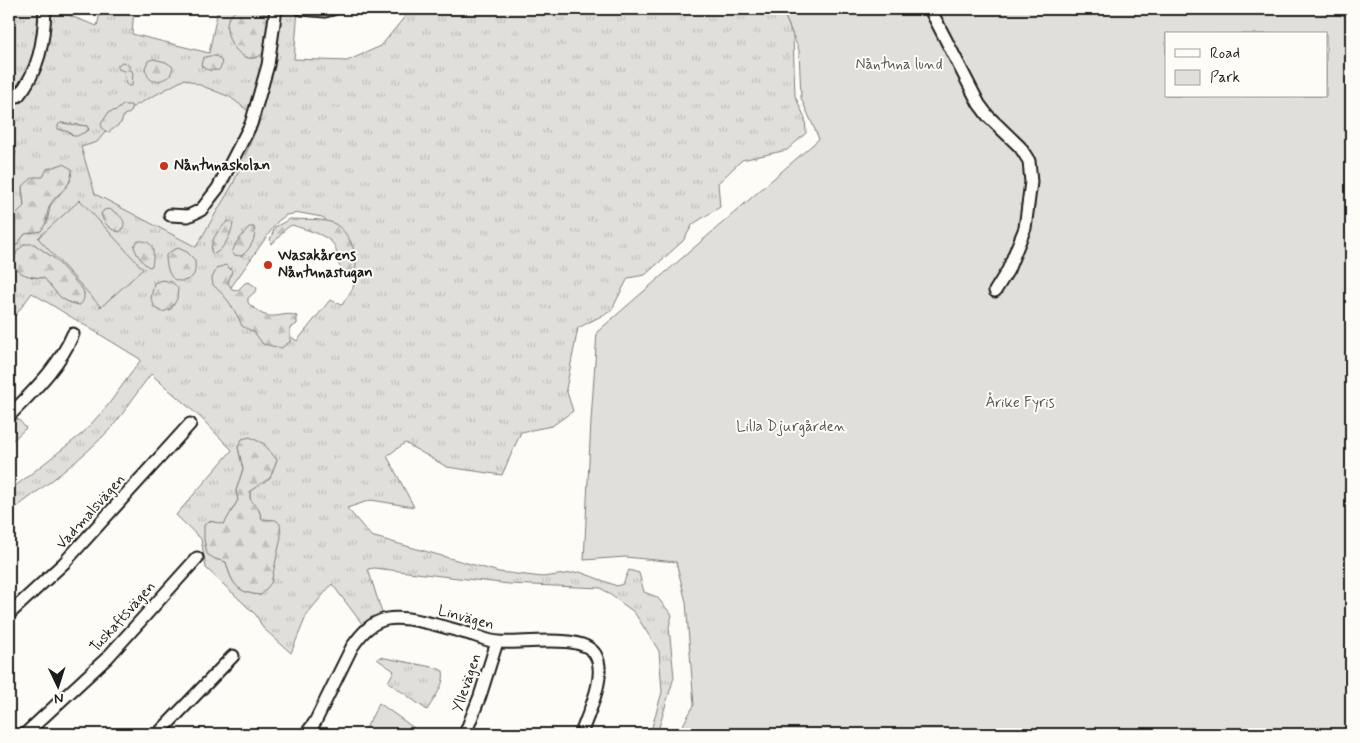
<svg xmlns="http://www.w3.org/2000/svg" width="1360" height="743" font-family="Mynerve,sans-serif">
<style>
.built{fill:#eeede9}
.grass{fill:url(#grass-tufts);stroke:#7e7e7c;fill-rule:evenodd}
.forest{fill:url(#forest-firs);stroke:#7e7e7c}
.park{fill:#e0dfdb;stroke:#7e7e7c;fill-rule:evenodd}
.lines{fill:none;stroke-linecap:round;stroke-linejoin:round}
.street-casing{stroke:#1c1c1c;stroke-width:15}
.street{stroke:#fdfcf7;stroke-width:11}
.poi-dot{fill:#c8321e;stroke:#fdfcf7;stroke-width:2}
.labels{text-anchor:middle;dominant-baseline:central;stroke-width:4;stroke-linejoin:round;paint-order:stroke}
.park-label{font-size:15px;fill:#575655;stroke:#fdfcf7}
.poi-label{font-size:15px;font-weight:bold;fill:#1c1c1c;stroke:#fdfcf7;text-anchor:start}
.street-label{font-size:15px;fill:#1c1c1c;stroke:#fdfcf7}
</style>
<defs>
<pattern id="grass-tufts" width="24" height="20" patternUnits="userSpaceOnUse" patternTransform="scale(1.25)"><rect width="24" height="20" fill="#e0dfdb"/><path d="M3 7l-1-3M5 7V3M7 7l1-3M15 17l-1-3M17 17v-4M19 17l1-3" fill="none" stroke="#c0bfbb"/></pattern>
<pattern id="forest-firs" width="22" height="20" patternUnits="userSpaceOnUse" patternTransform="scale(1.25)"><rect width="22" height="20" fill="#e0dfdb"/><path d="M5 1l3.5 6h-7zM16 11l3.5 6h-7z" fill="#c0bfbb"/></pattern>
</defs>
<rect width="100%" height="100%" fill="#fdfcf7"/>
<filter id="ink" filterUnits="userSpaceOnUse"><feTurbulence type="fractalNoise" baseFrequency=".02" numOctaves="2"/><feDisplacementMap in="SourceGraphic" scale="10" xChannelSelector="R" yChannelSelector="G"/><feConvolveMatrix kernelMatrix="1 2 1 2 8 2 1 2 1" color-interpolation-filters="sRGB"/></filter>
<g filter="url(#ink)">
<path class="built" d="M185 79 230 97 260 120 233 184 197 247 95 194 81 147 97 141 120 114Z"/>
<path class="grass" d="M9 9H52L97 26 101 9H134L132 34 209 53 218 9H298L294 59 347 61 381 46 411 9H782L793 36 795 96 805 118 806 133 787 150 742 160 718 183 720 207 693 224 683 241 645 275 628 278 611 311 578 328 566 389 573 411 552 426 521 432 502 475 447 467 405 443 387 456 414 507 371 500 347 508 371 536 499 572 543 577 580 572 617 586 623 584 629 570 639 573 644 592 657 597 672 615 669 627 674 677 657 734H650L662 692 659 651 634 612 601 588 509 584 374 568 368 569 383 616 363 625 332 584 307 614 291 653 263 628 256 615 206 568 201 539 176 515 232 450 201 418 151 374C137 391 126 411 112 427 82 460 44 486 9 513V491L83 433 108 405 140 361V359L32 293 9 324V251L16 246 25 234 47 223 50 206 71 180 43 177 22 187 24 206 15 215H9V174L16 152 9 144ZM185 79 230 97 260 120 233 184 196 247 95 194 81 147 97 142 120 114ZM61 123 87 126 89 130 73 136ZM300 213 322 217 333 226 355 271 353 288 342 305 330 300 297 341 227 293 277 222 286 215ZM34 244 55 259 80 305C59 302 56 291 44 278L31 277ZM238 447 270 478 250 491V499L258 508 262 519 261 595C237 593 232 584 226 562L215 559 209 521 224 525 238 500 236 491 243 469Z
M380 657 437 668 443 671C446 684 433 700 427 710L388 682 394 671 377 659Z"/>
<path class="forest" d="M238 10 261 12 269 16C272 26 272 37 267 47 248 83 207 23 238 10Z
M209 56H216L221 60 222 65 219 70C213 71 205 71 201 65L203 58Z
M153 59 166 62 173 67 170 76C157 83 149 85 145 68L148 61Z
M122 62 128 64 133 73 132 86H129L126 84 124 71 118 69V65Z
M123 105H131L132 110 130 113 124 115 121 123 109 132C104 131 102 129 101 124L109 112 117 110Z
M61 123 87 126 89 130 77 136H73L69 132 58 129V125Z
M9 144 16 152 9 174Z
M63 164 72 169C71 191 58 190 50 205 45 215 50 219 41 231L25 234 16 246 9 251V215H15L24 206 22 187 33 177H43L47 169Z
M109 209C119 214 130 221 120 232 111 231 103 223 101 214L104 210Z
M290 219C302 220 318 218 330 222 347 226 363 259 353 275H348C344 272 338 266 337 260 335 255 338 250 334 245 327 234 303 229 292 225 282 229 280 239 271 244L270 240 275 227Z
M228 221 233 223C232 233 224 250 214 254L211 252C211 237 219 230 228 221Z
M249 227H254C257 238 250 250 241 256L234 255 232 252 237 242Z
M138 241C156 240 154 253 152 266L149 267C143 264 135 253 134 246Z
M25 244H34L55 259 83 290C85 297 84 301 80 305 59 302 56 291 44 278 31 277 19 276 13 264L17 251Z
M178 248 187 252 195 260C195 265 196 272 193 276 190 279 185 281 181 281 169 282 166 265 166 255L171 251Z
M226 265 232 271 228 283 232 289 238 290 245 283 249 282 257 288 256 291 248 298V303C253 307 259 313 265 315 276 319 287 311 297 316V324L290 328V342L281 348 263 344 254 332 242 326C235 309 226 296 213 285L212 278 217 268Z
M162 280 172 282 178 288 177 299 171 309 162 312 155 308 151 298 154 283Z
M250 437 264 444 277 460 270 478 250 491V499L258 508 262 519 276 520 280 524 281 537 271 583 261 595C237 593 232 584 226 562L215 559 207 554 204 539V525L209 521 224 524 238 500 236 491 243 469 238 447 242 439Z"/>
<path class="park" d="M782 9H1351V734H678L694 705 686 602 676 562 625 557 584 560 591 421 597 332 819 139 801 98 799 50ZM1166 34H1326V96H1166Z
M80 200 143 269 101 307 38 238Z
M18 419 26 428 11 442 9 439V427Z
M379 703 414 728 406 734H363Z"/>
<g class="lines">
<g class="street-casing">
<path id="street" d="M301 9 325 11 333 9
M930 9 979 104 988 116 1020 147 1029 161 1031 182 1025 228 1008 270 995 291
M18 96C39 71 44 41 45 9
M170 215 188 216 201 210 218 188 251 124 268 65 276 9
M9 416C33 391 59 367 73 334
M9 614 64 563 190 424
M25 734 107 658 197 558
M158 734 233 656
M306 734 315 722 352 647C361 634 371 622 387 619 410 615 451 629 473 635 482 638 491 642 499 642 522 644 582 633 595 654 608 675 588 713 581 734
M465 734 480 696 497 642"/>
</g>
<use href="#street" class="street"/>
</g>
</g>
<g class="poi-dot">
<circle cx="164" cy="166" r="5"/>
<circle cx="268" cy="265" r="5"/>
</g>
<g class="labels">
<g class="park-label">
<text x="899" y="65">Nåntuna lund</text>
<text x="1020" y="403">Årike Fyris</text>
<text x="791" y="427">Lilla Djurgården</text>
</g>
<g class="poi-label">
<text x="174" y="166">Nåntunaskolan</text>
<text x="278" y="256">Wasakårens<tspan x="278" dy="17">Nåntunastugan</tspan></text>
</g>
<g class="street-label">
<text transform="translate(91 512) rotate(-48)">Vadmalsvägen</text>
<text transform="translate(123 617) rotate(-48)">Tuskaftsvägen</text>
<text transform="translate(466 618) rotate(15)">Linvägen</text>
<text transform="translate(467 683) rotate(-71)">Yllevägen</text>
</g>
</g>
<rect width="1360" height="743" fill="none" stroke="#fdfcf7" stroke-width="30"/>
<rect x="15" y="15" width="1330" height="713" fill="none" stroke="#1c1c1c" stroke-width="2" filter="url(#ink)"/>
<rect x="1165" y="32" width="162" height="65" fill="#fdfcf7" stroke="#a3a29f"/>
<rect x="1175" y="49" width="25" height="8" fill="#fdfcf7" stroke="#a3a29f"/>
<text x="1210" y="58" font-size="15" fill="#1c1c1c">Road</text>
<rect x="1175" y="70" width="25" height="15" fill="#e0dfdb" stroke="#a3a29f"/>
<text x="1210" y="82" font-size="15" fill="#1c1c1c">Park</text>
<g transform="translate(58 686) rotate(176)" stroke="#fdfcf7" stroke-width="4" paint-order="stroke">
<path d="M0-4L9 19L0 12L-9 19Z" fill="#1c1c1c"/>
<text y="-8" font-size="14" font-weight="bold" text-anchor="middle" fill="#1c1c1c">N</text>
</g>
</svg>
